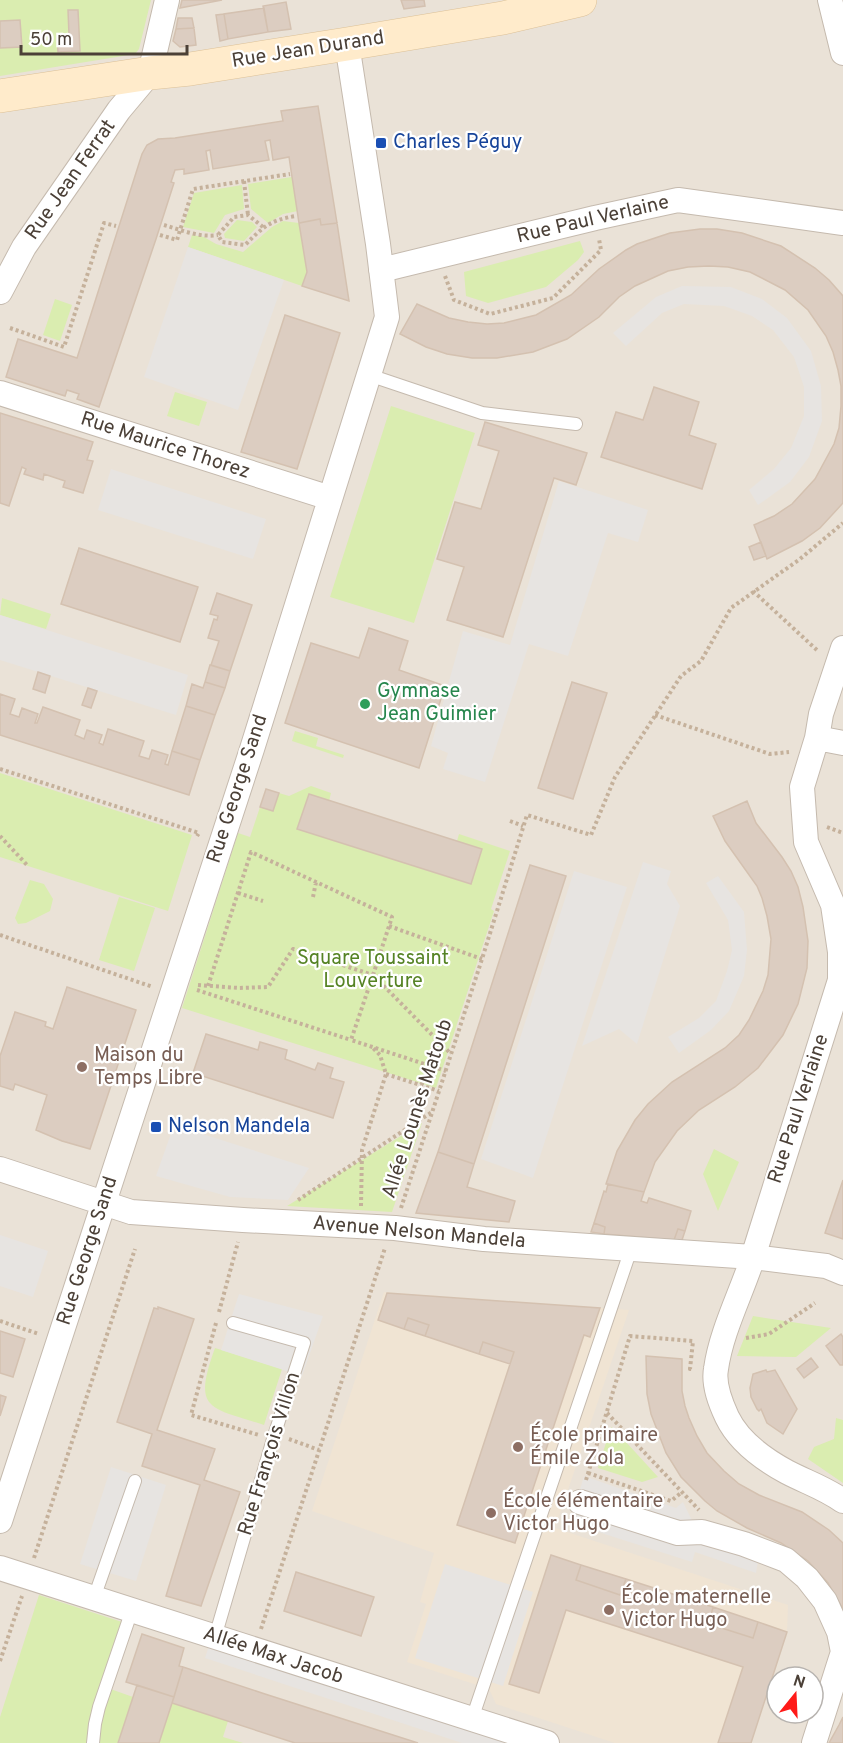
<svg xmlns="http://www.w3.org/2000/svg" width="843" height="1743" font-family="Overpass,sans-serif">
<style>
.residential{fill:#eae2d7;fill-rule:evenodd}
.education{fill:#f0e4d3}
.green{fill:#daedb0}
.parking{fill:#e7e4e1}
.building{fill:#dccdc1;stroke:#d4c1b0;stroke-width:1.5}
.lines{fill:none;stroke-linecap:round;stroke-linejoin:round}
.lane-casing{stroke:#c5baae;stroke-width:14}
.street-casing{stroke:#c5baae;stroke-width:26}
.secondary-casing{stroke:#dcc198;stroke-width:34}
.path{stroke:#c5b19b;stroke-width:4;stroke-dasharray:3 3;stroke-linecap:butt}
.lane{stroke:#fff;stroke-width:12}
.street{stroke:#fff;stroke-width:24}
.secondary{stroke:#ffebcb;stroke-width:33}
.transit-dot{fill:#1a4fb4;stroke:#fff;stroke-width:2}
.leisure-dot{fill:#2e9e5b;stroke:#fff;stroke-width:2}
.education-dot{fill:#8d6e63;stroke:#fff;stroke-width:2}
.labels{text-anchor:middle;dominant-baseline:central;stroke-width:4.5;stroke-linejoin:round;paint-order:stroke}
.street-label{font-size:20px;fill:#4b4037;stroke:#fff}
.transit-label{font-size:20px;fill:#164399;stroke:#fff;text-anchor:start}
.leisure-label{font-size:20px;fill:#27864d;stroke:#fff;text-anchor:start}
.park-label{font-size:20px;fill:#558324;stroke:#fff}
.education-label{font-size:20px;fill:#785e54;stroke:#fff;text-anchor:start}
</style>
<rect width="100%" height="100%" fill="#f6f1ea"/>
<path class="residential" d="M0 0H843V1743H0ZM777 1677H813V1713H777Z"/>
<path class="education" d="M384 1292 629 1310 555 1528 788 1605 787 1632 751 1743H615L496 1704 489 1689 407 1662 426 1604 420 1602 434 1553 312 1511Z"/>
<path class="green" d="M0 0H151L139 49 135 54 0 76Z
M292 177 298 211 283 214 268 223 251 209 248 184Z
M242 185 244 209 225 215 214 233 183 227 194 193Z
M237 220 252 222 257 227 244 241 225 238 224 234Z
M283 221 299 223 307 272 302 286 188 247 192 235 204 237 216 244 243 252 272 227Z
M580 241 584 252 578 260 546 287 488 303 466 296 464 272Z
M55 299 72 305 60 341 43 335Z
M175 392 207 402 199 426 167 416Z
M391 406 475 433 414 623 330 597Z
M2 598 51 614 46 629 0 615Z
M295 731 318 738 316 746 344 755 343 758 292 741Z
M0 773 192 835 168 911 0 857Z
M311 786 331 793 329 801 298 829 470 884 482 849 457 841 459 834 510 851 491 909 494 911 436 1088 182 1008 238 833 250 837 260 807 273 811 279 793 289 796Z
M30 880 44 884 53 899 50 911 26 923 18 924 15 918Z
M119 897 155 908 134 971 99 960Z
M422 1123 392 1212 287 1206Z
M714 1149 739 1162 718 1211 703 1174Z
M753 1316 831 1328 796 1357 737 1356Z
M215 1348 282 1369 264 1425C209 1407 192 1411 215 1348Z
M836 1418 843 1420V1483L808 1459 814 1447 834 1439Z
M611 1427 615 1430 658 1477 642 1482 598 1468Z
M39 1595 122 1622 102 1686 133 1697 118 1743H0V1717Z
M172 1703 228 1721 223 1737 243 1743H159Z"/>
<path class="parking" d="M188 247 284 280 238 410 144 377Z
M682 286 731 287 762 299 787 318 811 351 821 386 822 421 809 457 790 482 758 505 749 490 774 469 791 448 804 416V387L794 357 773 330 752 316 724 306 684 304 662 313 626 346 613 333 656 297Z
M111 469 266 519 253 559 98 510Z
M559 481 648 510 638 542 608 533 568 656 529 644 485 782 443 769 448 753 431 746 463 631 510 645Z
M0 615 188 675 176 715 0 660Z
M643 862 671 871 667 884 680 906 637 1044 619 1029 582 1046Z
M574 871 627 887 533 1178 481 1159Z
M718 876 744 912 747 950 744 976 729 1011 711 1030 679 1053 668 1037 699 1018 716 1001 727 971 732 950 728 920 706 883Z
M174 1125 309 1168 288 1200 230 1197 156 1176Z
M0 1235 48 1251 33 1297 0 1286Z
M239 1294 323 1316 302 1376 221 1350Z
M111 1467 166 1485 136 1581 80 1564Z
M584 1476 676 1508 683 1502 699 1535 759 1556 756 1573 695 1552 692 1562 570 1523Z
M445 1564 533 1592 503 1686 415 1658Z
M210 1643 514 1743H462L205 1658Z"/>
<path class="building" d="M182 0H222L180 8Z
M401 0H424L425 6 404 9Z
M286 2 291 29 268 32 263 6Z
M264 8 268 32 228 39 224 14Z
M68 10H78L80 51 58 52 57 36 69 35Z
M224 14 228 39 220 41 216 15Z
M178 18H192L194 28 176 29Z
M20 20 22 47 0 48V21Z
M194 28 196 45 180 47 173 41 176 29Z
M318 106 337 223 321 225 320 219 299 223 289 157 273 160 270 140 265 141 269 160 213 169 210 150 206 151 209 170 184 174V169L175 170 171 182 174 183 156 239 99 407 77 399 79 394 67 390 65 396 6 377 18 339 77 358 142 154 147 145 158 139 175 138 283 121 281 111Z
M320 219 321 225 337 223 349 301 302 286 307 272 299 223Z
M700 229H717L742 233 781 246 815 268 829 280 843 296V503L820 528 802 541 767 559 754 525 774 516 792 504 815 479 834 444 839 428 841 406V386L838 370 833 352 826 336 808 310 785 290 750 272 728 267 709 266 688 267 668 271 635 286 619 297 599 317 567 339 533 352 497 358H472L447 354 426 347 400 334 417 304 449 318 468 322 487 324 504 323 536 315 571 295 599 269 626 250 637 244 670 233Z
M285 315 340 333 297 469 241 452Z
M654 387 699 402 689 435 716 444 702 489 601 457 616 412 643 420Z
M0 413 93 442 87 460 93 461 83 493 63 487 65 481 44 474 43 480 24 474 26 469 22 467 9 506 0 503Z
M485 422 587 453 576 485 554 478 503 637 447 620 464 567 437 559 455 502 481 509 499 451 478 445Z
M761 542 766 556 754 560 749 547Z
M79 548 198 587 180 642 61 604Z
M217 593 252 605 230 671 211 665 219 641 208 638 214 619 217 620 218 616 210 614Z
M369 628 408 641 399 670 445 686 419 768 285 723 311 643 359 658Z
M210 665 230 671 225 688 205 682Z
M38 672 50 676 45 693 33 689Z
M205 682 225 688 215 715 186 706 192 684 203 688Z
M572 682 607 693 573 799 538 788Z
M88 688 97 691 91 708 82 705Z
M0 694 15 699 10 714 19 717 22 708 38 714 35 723H37L43 707 80 720 75 735 84 739 87 730 102 735 99 743 103 745 108 729 144 741 139 756 149 759 152 750 168 755 165 764 168 765 172 751 200 760 189 795 0 735Z
M186 706 215 715 200 760 172 751Z
M266 789 279 793 273 811 260 807Z
M309 794 482 849 471 884 297 829Z
M747 801 756 823 782 857 791 871 798 887 803 907 808 941 807 968 798 1004 783 1035 758 1068 735 1087 699 1110 677 1131 655 1162 644 1192 606 1184 617 1151 635 1120 648 1104 672 1082 725 1048 739 1035 749 1020 763 991 768 975 771 939 767 916 762 898 757 886 725 841 713 816Z
M530 865 566 876 474 1164 438 1152Z
M67 987 136 1010 90 1149 62 1141 36 1130 47 1095 15 1084 13 1090 0 1086V1056L15 1012 46 1022 45 1026 53 1029Z
M206 1034 258 1050 260 1042 287 1050 285 1059 315 1070 318 1063 333 1068 330 1078 344 1082 333 1118 193 1073Z
M438 1152 474 1164 467 1187 515 1201 509 1222 416 1213Z
M843 1180V1239L825 1233Z
M608 1184 644 1192 641 1201 647 1203 649 1198 691 1211 685 1231 678 1229 674 1240 604 1234 605 1227 594 1223 604 1191 606 1192Z
M594 1223 605 1227 604 1234 591 1232Z
M678 1229 685 1231 682 1240H674Z
M387 1293 600 1308 590 1337 584 1335 515 1543 457 1525 514 1352 483 1342 479 1354 425 1336 429 1325 408 1318 404 1329 378 1320Z
M158 1307 194 1319 157 1430 215 1449 204 1480 240 1492 201 1606 166 1596 200 1485 142 1466 152 1434 117 1422 154 1308 158 1309Z
M408 1318 429 1325 425 1336 404 1329Z
M0 1331 25 1339 13 1377 0 1373Z
M841 1334 843 1337V1365H840L826 1346Z
M483 1342 514 1352 510 1364 479 1354Z
M646 1356 682 1359V1391L685 1406 689 1418 697 1436 707 1453 724 1471 739 1484 759 1495 802 1512 829 1530 843 1543V1609L828 1583 808 1561 781 1543 747 1528 717 1511 705 1501 681 1477 666 1453 651 1414 647 1394Z
M811 1358 818 1367 804 1378 797 1369Z
M766 1370 767 1372 775 1370 797 1409 783 1434 767 1423 761 1409 759 1411 757 1409 751 1397 750 1388 753 1374Z
M0 1395 6 1397 0 1416Z
M551 1555 581 1565 576 1580 620 1595 626 1579 713 1607 709 1624 753 1638 758 1622 787 1632 751 1743H718L743 1667 566 1610 539 1693 509 1684Z
M581 1565 626 1579 620 1595 576 1580Z
M296 1572 374 1597 361 1636 284 1611Z
M713 1607 758 1622 753 1638 709 1624Z
M142 1634 184 1648 179 1666 183 1667 174 1697 126 1682Z
M183 1667 265 1694 418 1743H295L172 1703Z
M137 1685 174 1697 159 1743H118Z
M843 1717V1743H829L839 1725Z"/>
<g class="lines">
<g class="lane-casing">
<path id="lane" d="M369 375 482 413 576 424
M94 1598 135 1481
M215 1637 273 1439 304 1343 233 1323
M472 1719 631 1249
M93 1743 95 1724 99 1707 132 1610"/>
</g>
<g class="street-casing">
<path id="street" d="M830 0 843 53
M381 270 595 218 678 200 843 223
M0 292 24 247 119 110 150 73 167 0
M0 393 330 498
M843 648 821 714 817 738 802 787 806 842 833 905 840 952V980C811 1072 782 1165 753 1257 741 1294 721 1332 716 1369 713 1385 721 1404 727 1417 739 1442 763 1459 787 1472 806 1482 825 1488 843 1501
M817 738 843 743
M0 1169 131 1212 243 1220 395 1228 484 1239 753 1257 826 1266 843 1273
M580 1502 678 1533 702 1532 744 1544 786 1560 807 1578 825 1601 839 1632 843 1652 814 1743
M0 1521 252 749 387 317 378 244 347 44
M0 1568 547 1743"/>
</g>
<g class="secondary-casing">
<path id="secondary" d="M0 96 150 73 190 69 347 44 503 18 580 0"/>
</g>
<path class="path" d="M244 181 248 215
M164 225C181 230 200 238 218 235
M263 227 248 215 234 217 218 235 222 242 245 245C263 227 270 220 296 216
M160 235 177 240 193 189 290 174
M445 276 454 300 490 314 553 298 601 250 599 239
M10 328 64 347 104 223 116 226
M753 591 819 652
M655 715 770 754 789 752
M0 769 199 833 197 836
M510 821 523 826
M827 827 843 833
M0 836 28 866
M238 893 263 901
M313 897 316 882
M389 926 482 959
M0 935 153 987
M198 985 239 988 268 987 293 949 373 975 351 1040 446 1071
M208 986 251 852 392 917 373 975 451 1054
M197 990 351 1040
M386 1074 439 1091
M421 1085 434 1067
M298 1200 432 1112
M361 1206 362 1150 386 1074 380 1055 372 1047
M401 1208 482 959 527 815 591 835 615 777 681 676 701 661 731 608 800 559 843 523
M219 1312 238 1242
M0 1321 39 1334
M216 1323 191 1415 259 1435
M746 1338 769 1334 815 1303
M607 1413 699 1510
M289 1439 319 1450
M588 1473 671 1501 682 1492
M586 1480 630 1336 693 1341 690 1369H693
M34 1558 135 1249
M261 1629 385 1248
M0 1661 22 1596"/>
<use href="#lane" class="lane"/>
<use href="#street" class="street"/>
<use href="#secondary" class="secondary"/>
</g>
<g class="transit-dot">
<rect x="375" y="137" width="12" height="12" rx="3"/>
<rect x="150" y="1121" width="12" height="12" rx="3"/>
</g>
<circle class="leisure-dot" cx="365" cy="704" r="6"/>
<g class="education-dot">
<circle cx="82" cy="1067" r="6"/>
<circle cx="518" cy="1447" r="6"/>
<circle cx="491" cy="1513" r="6"/>
<circle cx="609" cy="1610" r="6"/>
</g>
<g class="labels">
<g class="street-label">
<text transform="translate(308 50) rotate(-9)">Rue Jean Durand</text>
<text transform="translate(71 180) rotate(-55)">Rue Jean Ferrat</text>
<text transform="translate(593 220) rotate(-13)">Rue Paul Verlaine</text>
<text transform="translate(165 446) rotate(18)">Rue Maurice Thorez</text>
<text transform="translate(238 789) rotate(-72)">Rue George Sand</text>
<text transform="translate(418 1109) rotate(-72)">Allée Lounès Matoub</text>
<text transform="translate(799 1109) rotate(-72)">Rue Paul Verlaine</text>
<text transform="translate(419 1233) rotate(5)">Avenue Nelson Mandela</text>
<text transform="translate(88 1251) rotate(-72)">Rue George Sand</text>
<text transform="translate(270 1454) rotate(-73)">Rue François Villon</text>
<text transform="translate(273 1656) rotate(18)">Allée Max Jacob</text>
</g>
<g class="transit-label">
<text x="393" y="143">Charles Péguy</text>
<text x="168" y="1127">Nelson Mandela</text>
</g>
<g class="leisure-label">
<text x="377" y="692">Gymnase<tspan x="377" dy="23">Jean Guimier</tspan></text>
</g>
<g class="park-label">
<text x="373" y="959">Square Toussaint<tspan x="373" dy="23">Louverture</tspan></text>
</g>
<g class="education-label">
<text x="94" y="1056">Maison du<tspan x="94" dy="23">Temps Libre</tspan></text>
<text x="530" y="1436">École primaire<tspan x="530" dy="23">Émile Zola</tspan></text>
<text x="503" y="1502">École élémentaire<tspan x="503" dy="23">Victor Hugo</tspan></text>
<text x="621" y="1598">École maternelle<tspan x="621" dy="23">Victor Hugo</tspan></text>
</g>
</g>
<g transform="translate(795 1695) rotate(18)"><circle r="28" fill="#ffffff" stroke="#b7b3af" stroke-width="1.5"/>
<path d="M0-4.5L10 22L0 15L-10 22Z" fill="#ff1a18"/>
<text y="-9" font-size="16" font-weight="bold" text-anchor="middle" fill="#4b4037">N</text>
</g>
<path d="M21 45v9h166v-9" fill="none" stroke="#4b4037" stroke-width="3"/>
<text x="30" y="45" font-size="18" fill="#4b4037" stroke="#ffffff" stroke-width="4.5" paint-order="stroke">50 m</text>
</svg>
